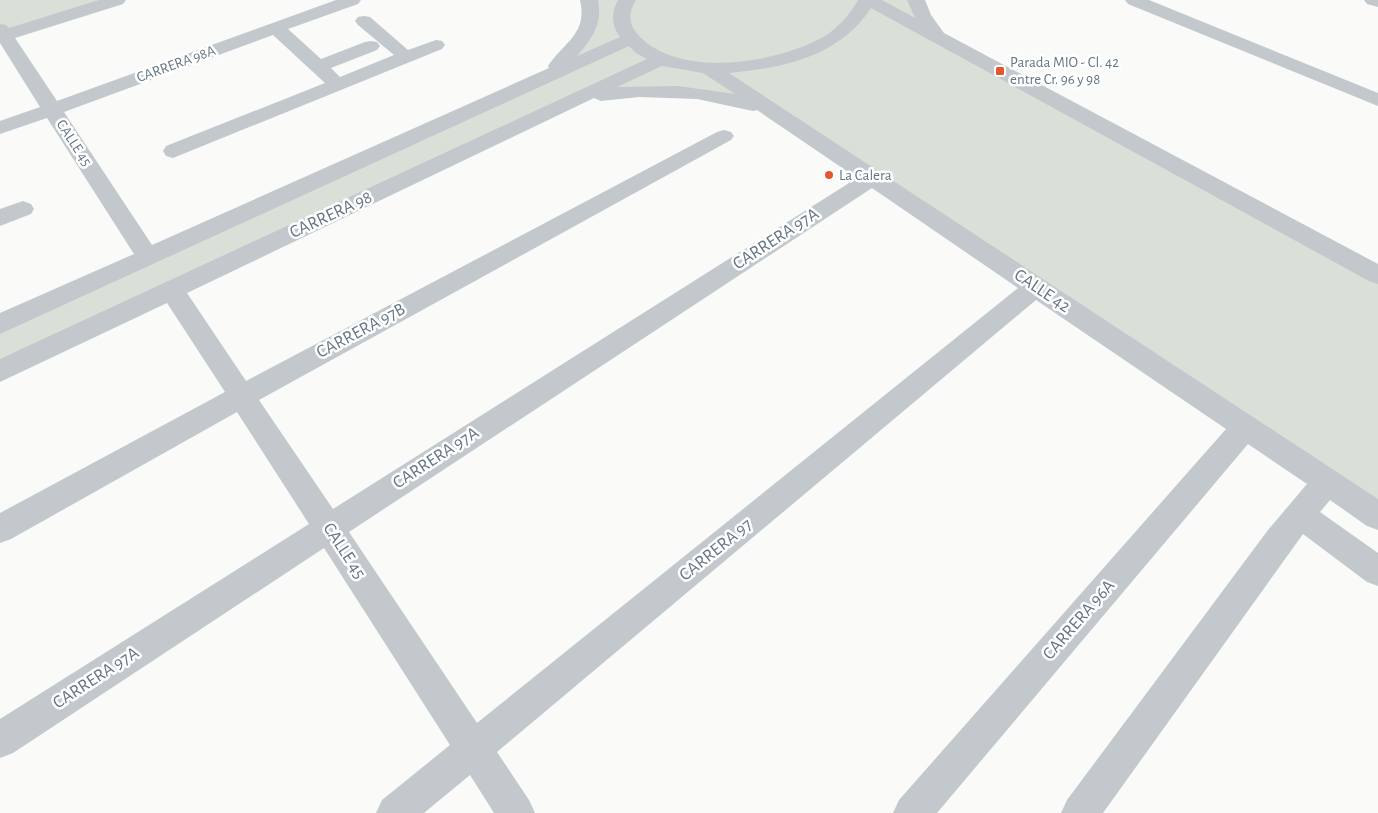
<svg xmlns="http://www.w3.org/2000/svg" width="1378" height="813" font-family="'Alegreya Sans',sans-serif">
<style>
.green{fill:#dadfd7}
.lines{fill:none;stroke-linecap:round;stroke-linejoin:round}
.minor{fill:#c3c8cc;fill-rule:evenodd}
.poi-dot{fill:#e4572e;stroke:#fff;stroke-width:2}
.labels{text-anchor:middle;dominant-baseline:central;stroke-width:5;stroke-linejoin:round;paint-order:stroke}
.far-poi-label{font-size:15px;fill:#657683;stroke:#fff;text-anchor:start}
.far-street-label{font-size:15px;fill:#657683;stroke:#fff}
.street-label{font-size:18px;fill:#657683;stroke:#fff}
</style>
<rect width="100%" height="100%" fill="#fafaf8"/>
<path class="green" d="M0 0H117L0 37Z
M589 0H916L938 37 1378 275V516L772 110 696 93 578 98 0 371V324L557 66 578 45Z"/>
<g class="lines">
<path class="minor" d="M99 0H126L123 4 15 38 57 101 336 0H361L358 4 288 29 321 59 365 42 371 41 377 42 380 46 377 50 331 68 340 77 394 55 358 25 355 21 358 17 364 16 370 17 408 50 436 40 442 41 445 45 442 49 173 158 166 156 163 151 166 146 325 83 273 35 64 112 152 245 549 68 548 66C564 42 588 34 580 0H598C603 23 592 39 577 56L620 37C611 25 611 13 618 0H636C627 14 629 26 640 37 682 79 778 63 825 36 839 27 850 14 858 0H882L915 18 907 0H925L931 15 944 33 1378 264V284L1369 281 871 8C839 57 783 68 729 73L1378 499V530L1367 526 1330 500 1320 512 1378 553V586L1367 582 1303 534 1103 813H1061L1067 800 1268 530 1307 484 1248 444 937 813H893L899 800 1226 429 1036 300 497 752 529 800 535 813H494L470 775 424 813H376L382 800 450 745 324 548 13 753 0 758V719L309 524 237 412 11 539 0 543V513L225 392 167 303 0 382V359L647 59 636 53 629 46 0 334V313L134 254 47 118 0 134V121L40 107 0 43V24L6 25 9 28ZM662 66 703 73 735 94 678 86 617 87ZM639 97 697 99 753 111 757 110 857 178 333 509 259 400 731 140 734 136 731 132 724 130 717 132 246 381 187 293 594 98 601 101ZM872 188 1018 288 477 723 349 532Z
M1125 0H1149L1378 93V106L1128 4Z
M1364 0H1378V7L1367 4Z
M23 201 31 204 34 209 31 214 0 226V209Z"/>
</g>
<g class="poi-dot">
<rect x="995" y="66" width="10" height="10" rx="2.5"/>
<circle cx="829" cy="175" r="5"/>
</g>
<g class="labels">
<g class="far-poi-label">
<text x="1010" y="62">Parada MIO - Cl. 42<tspan x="1010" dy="17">entre Cr. 96 y 98</tspan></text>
<text x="839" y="175">La Calera</text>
</g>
<g class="far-street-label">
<text transform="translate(176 64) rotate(-20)">CARRERA 98A</text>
<text transform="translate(74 143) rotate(57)">CALLE 45</text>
</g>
<g class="street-label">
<text transform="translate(331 215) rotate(-25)">CARRERA 98</text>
<text transform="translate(776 239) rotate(-33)">CARRERA 97A</text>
<text transform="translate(1042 291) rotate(34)">CALLE 42</text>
<text transform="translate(361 331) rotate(-28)">CARRERA 97B</text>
<text transform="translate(436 458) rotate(-33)">CARRERA 97A</text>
<text transform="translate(716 550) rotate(-39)">CARRERA 97</text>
<text transform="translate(344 551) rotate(57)">CALLE 45</text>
<text transform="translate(1079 620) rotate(-49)">CARRERA 96A</text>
<text transform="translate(96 678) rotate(-33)">CARRERA 97A</text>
</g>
</g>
</svg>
